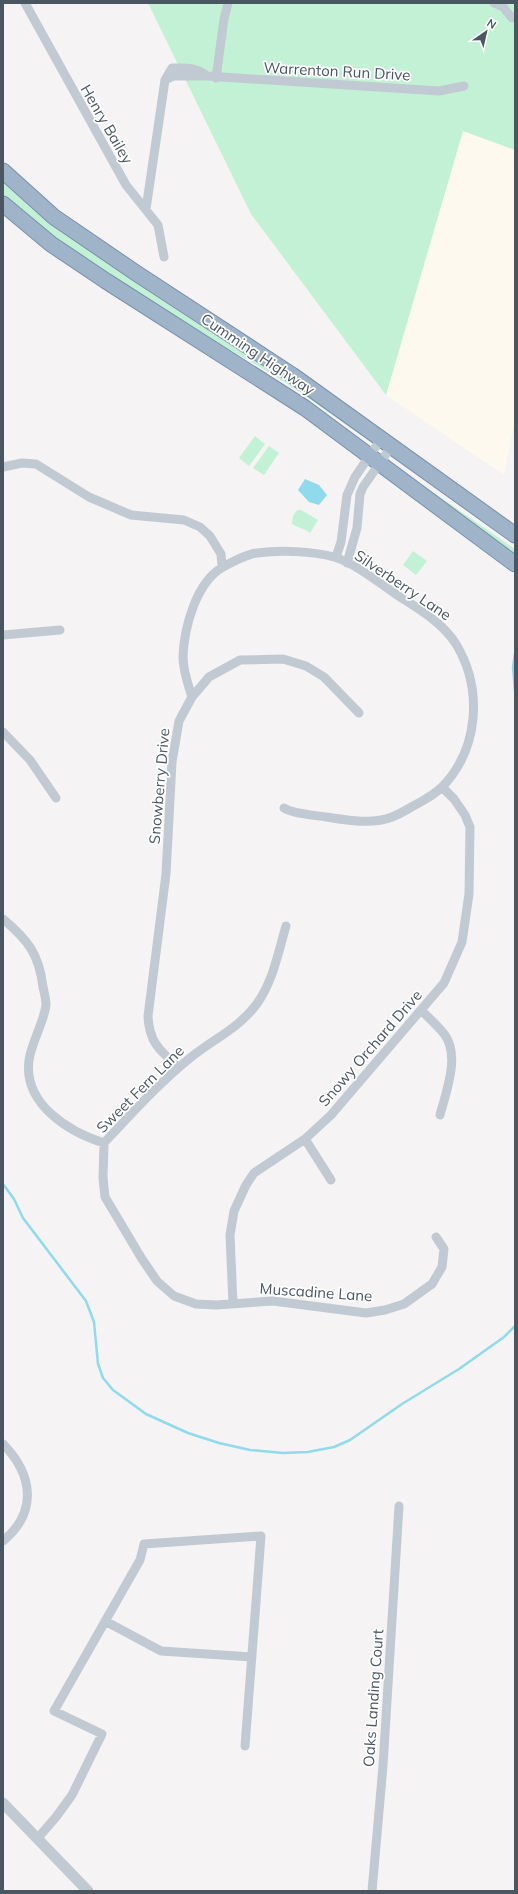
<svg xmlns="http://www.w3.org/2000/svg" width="518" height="1894" font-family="Mulish,sans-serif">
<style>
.commercial{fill:#fdf9ef}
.green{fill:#c3f1d5}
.water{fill:#90daee}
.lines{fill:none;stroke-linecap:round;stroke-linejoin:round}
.stream{stroke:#90daee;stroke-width:2.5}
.trunk-casing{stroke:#7690ad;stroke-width:17}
.minor{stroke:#c1cad2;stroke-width:9}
.tertiary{stroke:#c1cad2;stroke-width:11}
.trunk{stroke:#9fb4c9;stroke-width:15}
.labels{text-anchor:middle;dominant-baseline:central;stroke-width:3.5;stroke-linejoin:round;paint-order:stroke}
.street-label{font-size:15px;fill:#4a5661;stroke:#fff}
</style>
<rect width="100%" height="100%" fill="#f5f3f3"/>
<path class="commercial" d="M463 131 515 150V419L504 475 386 395Z"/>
<path class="green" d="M148 3H515V150L463 131 386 395 251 214Z
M3 180 364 433 362 436 303 394 267 371 168 315 86 262 3 198Z
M255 436 265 444 249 466 239 458Z
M269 446 279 453 264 475 253 468Z
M401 470 515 549V560Z
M297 510H301L318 520 310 533C304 528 298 528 292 524L293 516Z
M413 551 427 561 416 575 403 565Z"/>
<path class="water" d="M305 479 319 485 327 495 319 505 309 502 298 490Z"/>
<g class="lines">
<path class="stream" d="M515 654 513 667 515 691
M3 1184 14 1199 23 1218 86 1301 94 1322 98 1364 103 1378 113 1390 146 1414 188 1433 219 1443 250 1450 283 1453 308 1452 334 1447 350 1440 402 1404 459 1369 504 1337 515 1326"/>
<g class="trunk-casing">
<path id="trunk" d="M3 171 54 217 136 273 292 375 515 535
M3 204 51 244 106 281 305 408 515 564"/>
</g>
<path class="minor" d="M25 3 126 185 158 225 164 257
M494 3 503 7 512 18
M216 78 224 19 228 3
M165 80 174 76H207L439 91 464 86
M146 209 165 80 172 68C185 68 197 67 207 76
M3 467 22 463 36 464 89 497 131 515 184 520 200 527 210 536 221 554 222 567
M336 557 341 542 347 495 355 477 381 439
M347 563 357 528 360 494 363 487 391 447
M3 635 60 630
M192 697C188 684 183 671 183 657 184 628 196 582 223 567 232 562 247 554 257 553 280 550 312 551 334 557 353 562 381 584 397 595 418 608 443 623 456 644 483 689 479 749 442 787 432 797 420 802 408 809 403 812 397 815 392 817 372 825 346 820 326 817 314 815 293 814 284 808
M3 732 30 760 56 798
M3 919C28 940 39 954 43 987 44 992 46 999 46 1005 44 1022 32 1041 29 1060 23 1104 69 1132 104 1143
M286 926C278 953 273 982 256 1005 239 1028 212 1040 190 1058 159 1083 131 1114 104 1143L103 1178 105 1197 142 1259 157 1281 174 1296 196 1304 216 1305 273 1301 366 1313 385 1310 404 1304 432 1284 442 1267 444 1249 436 1237
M421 1010C429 1018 438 1026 445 1035 460 1057 446 1092 440 1115
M178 1067C160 1051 149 1042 148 1016L166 874 172 762 179 721 192 697 209 677 240 660 283 659 306 666 324 677 359 713
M305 1139 331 1180
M233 1303 230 1235 234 1211 246 1185 254 1173 305 1139 331 1115 444 983 462 942 469 894 470 827 465 815 454 799 442 787
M3 1444C33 1475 38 1512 3 1541
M105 1621 161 1651 252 1657
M37 1839 56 1817 72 1795 102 1734 54 1711 140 1560 144 1544 261 1536 245 1746
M372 1891 383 1766 399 1506"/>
<path class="tertiary" d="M3 1803 88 1891"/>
<use href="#trunk" class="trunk"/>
</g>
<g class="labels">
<g class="street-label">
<text transform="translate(337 71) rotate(3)">Warrenton Run Drive</text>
<text transform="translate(107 124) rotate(60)">Henry Bailey</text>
<text transform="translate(258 354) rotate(34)">Cumming Highway</text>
<text transform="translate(403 585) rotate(34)">Silverberry Lane</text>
<text transform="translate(159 786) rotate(-85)">Snowberry Drive</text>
<text transform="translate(370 1048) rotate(-49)">Snowy Orchard Drive</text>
<text transform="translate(140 1089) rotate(-45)">Sweet Fern Lane</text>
<text transform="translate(316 1292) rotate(4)">Muscadine Lane</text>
<text transform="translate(373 1698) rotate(-86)">Oaks Landing Court</text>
</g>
</g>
<rect width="518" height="1894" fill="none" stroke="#4a5661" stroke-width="8"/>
<g transform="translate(486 32) rotate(34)" stroke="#ffffff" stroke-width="3" paint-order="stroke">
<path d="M0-3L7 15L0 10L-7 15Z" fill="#4a5661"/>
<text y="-6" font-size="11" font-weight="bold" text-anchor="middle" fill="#4a5661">N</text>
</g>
</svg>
